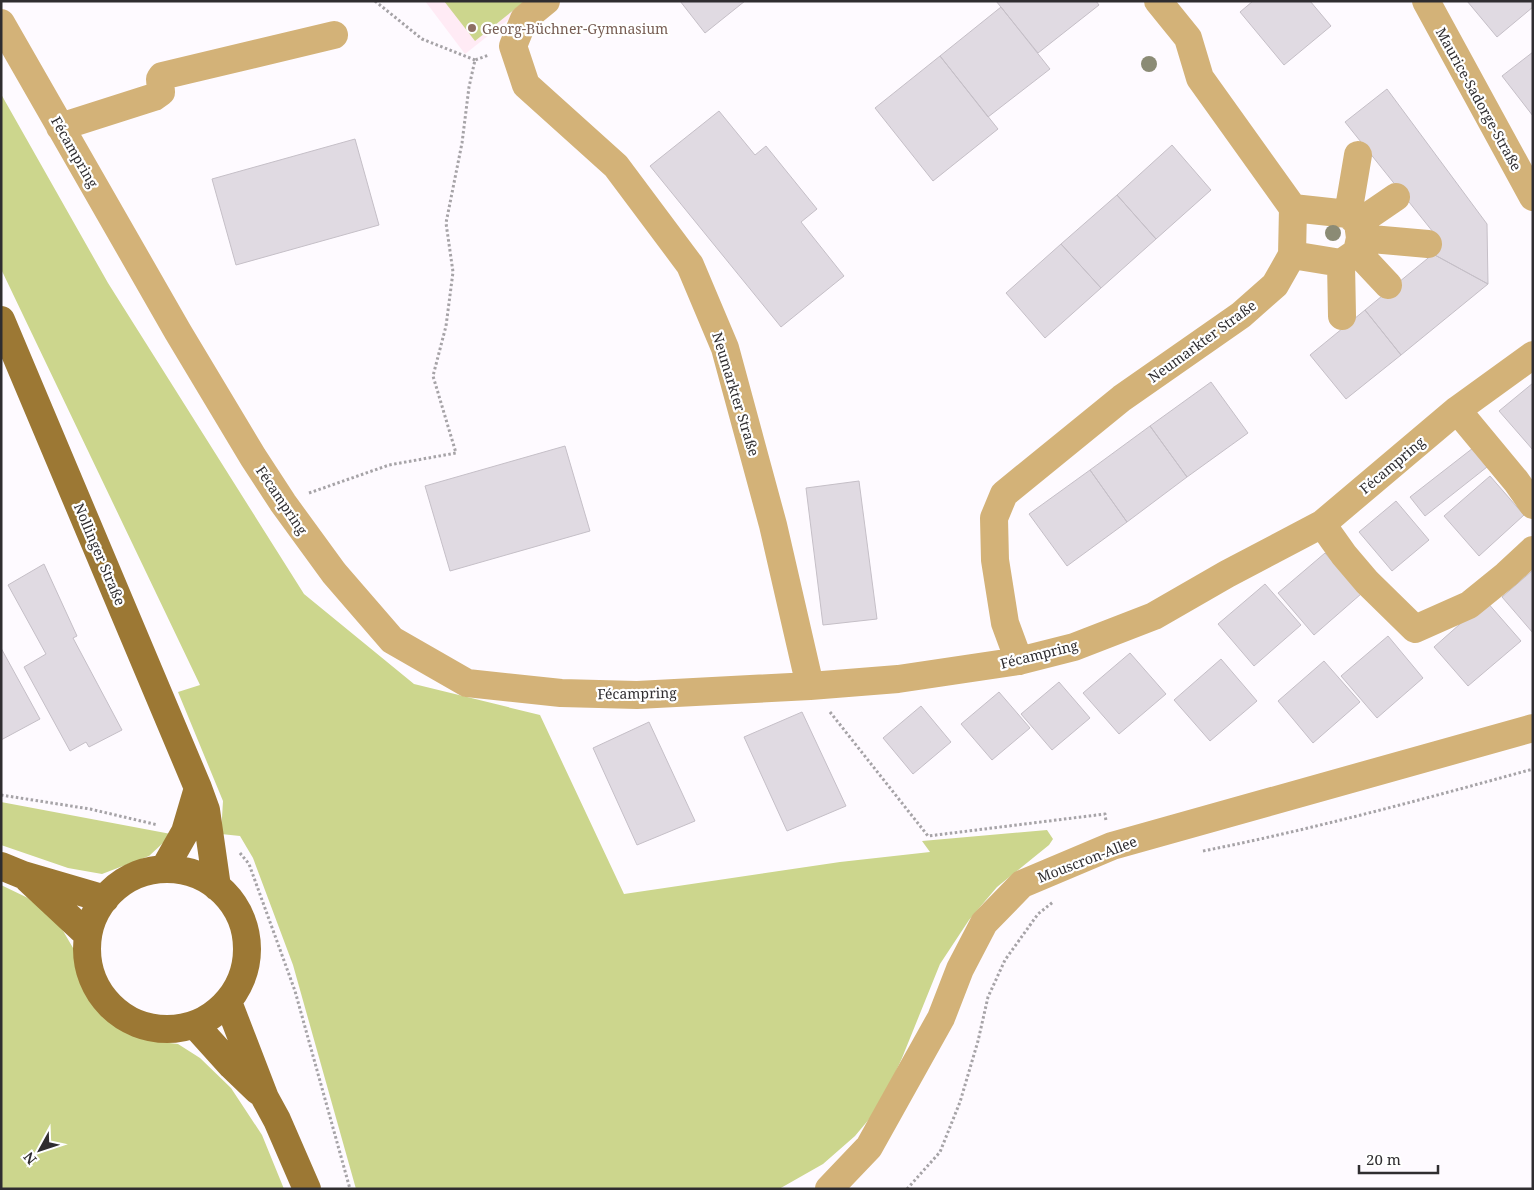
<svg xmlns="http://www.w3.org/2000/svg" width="1534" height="1190" font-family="'Noto Serif',serif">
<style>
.education{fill:#ffebf5}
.green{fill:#ccd68d}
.building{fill:#e0dae2;stroke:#c5bfc7}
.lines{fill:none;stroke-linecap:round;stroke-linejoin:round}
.path{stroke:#a6a3a7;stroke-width:3;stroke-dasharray:2.5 2.5;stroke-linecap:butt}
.minor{stroke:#d3b278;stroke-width:28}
.major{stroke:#9c7834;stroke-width:28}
.tree{fill:#8b8b75}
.education-dot{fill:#8d6e63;stroke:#fff;stroke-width:2}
.labels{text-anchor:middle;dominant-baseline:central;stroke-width:4.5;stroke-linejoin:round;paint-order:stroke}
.education-label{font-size:14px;fill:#785e54;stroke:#fff;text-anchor:start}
.street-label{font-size:14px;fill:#2f2d30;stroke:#fff}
</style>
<rect width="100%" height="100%" fill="#fefaff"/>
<path class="education" d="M425 1H532L465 54Z"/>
<path class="green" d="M444 1H525L475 41Z
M1 94 108 283 304 594 414 684 540 715 624 894 840 862 930 852 922 841 1047 830 1053 839 1049 845 997 887 969 920 940 964 902 1058 880 1106 855 1136 823 1164 779 1189H356L293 965 253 858 240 836 221 834 223 801 178 692 200 685 1 269Z
M1 802 171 834 163 843 149 856 102 874 68 868 1 845Z
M1 885 28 898 59 924 76 953 86 987 103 1012 125 1027 153 1041 178 1044 200 1058 231 1088 262 1135 284 1189H1Z"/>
<path class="building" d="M680 1H745L705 33Z
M996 1H1096L1099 5 1038 53Z
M1253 1H1310L1331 26 1284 65 1240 12Z
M1467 1H1533V7L1497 37Z
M1001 7 1050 69 988 117 940 56Z
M1533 52V116L1502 76Z
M940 56 998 129 933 181 875 108Z
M1387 89 1487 224 1488 284 1433 254 1437 237 1345 122Z
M719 111 755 155 766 146 817 209 801 222 844 276 781 327 650 166Z
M355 139 379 225 236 265 212 179Z
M1172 145 1211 190 1156 239 1117 195Z
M1117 195 1156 239 1101 288 1061 244Z
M1061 244 1101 288 1045 338 1006 293Z
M1433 254 1488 284 1401 355 1365 310Z
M1365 310 1401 355 1346 399 1310 355Z
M1211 382 1248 433 1187 477 1150 426Z
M1533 383V450L1499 411Z
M1150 426 1187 477 1127 522 1090 470Z
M565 446 590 531 450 571 425 486Z
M1473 448 1487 467 1425 516 1410 497Z
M1090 470 1127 522 1067 566 1029 514Z
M1490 476 1524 515 1479 556 1444 516Z
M859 481 877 619 823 625 806 488Z
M1396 501 1429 540 1392 571 1359 532Z
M1325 553 1361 594 1314 635 1278 593Z
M44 564 77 636 73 638 122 730 89 747 86 742 70 751 24 667 46 654 8 585Z
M1533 570V633L1502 597Z
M1265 584 1301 625 1254 666 1218 624Z
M1486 601 1521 641 1468 686 1434 647Z
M1388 636 1423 678 1377 718 1341 676Z
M1 648 40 719 1 740Z
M1130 653 1166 694 1119 734 1083 693Z
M1221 659 1257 701 1210 741 1174 700Z
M1324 661 1360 702 1313 743 1278 701Z
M1059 682 1090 718 1052 750 1021 714Z
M999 692 1030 728 992 760 961 724Z
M921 706 951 742 913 774 883 738Z
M802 712 846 806 787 831 744 737Z
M649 722 695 821 637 845 593 748Z"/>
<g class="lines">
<path class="path" d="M375 1 422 39 475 60
M309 493 389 465 456 453 433 376 446 326 453 272 446 223 462 143 469 87 475 60 489 55
M830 712 928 836 1105 814 1106 821
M1 795 90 809 158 825
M1203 851C1314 829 1424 799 1533 769
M240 853 249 864 295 991 350 1189
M907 1189 940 1152 960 1102 978 1041 988 997 1005 960 1038 914 1053 902"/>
<path class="minor" d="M546 1 524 19 513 46 526 85 616 166 690 265 725 348 773 525 810 686
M1426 1 1533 197
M1 23 178 332 253 457 283 503 334 573 392 640 467 683 561 693 637 695 810 686 898 679 1019 661 1074 647 1154 616 1227 574 1322 524 1457 410 1533 355
M60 127 154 97 161 92 160 79 162 76 334 35
M1348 214 1358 155
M1358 223 1396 197
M1360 238 1428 244
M1357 252 1388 285
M1292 255 1341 263 1357 252 1360 238 1358 223 1348 214 1293 208
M1341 263 1342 316
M1457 410 1516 481 1533 505
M1322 524 1344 555 1367 582 1415 629 1469 605 1506 575 1533 550
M1019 661 1005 623 995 560 994 518 1004 494 1122 398 1241 315 1275 285 1292 255 1293 208 1200 78 1188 38 1158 1
M829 1189 869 1147 941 1018 960 969 984 923 1022 884 1112 846 1533 728"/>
<path class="major" d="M1 320 198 788 206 810 217 887
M1 866 23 875 105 899
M164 869 185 832 198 788
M87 949a80 80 0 1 1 160 0a80 80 0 1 1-160 0Z
M28 879 88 935
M228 1002 265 1098 277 1120 307 1189
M195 1025 232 1066 258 1091"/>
</g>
<g class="tree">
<circle cx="1149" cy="64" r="8"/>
<circle cx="1333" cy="233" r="8"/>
</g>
<circle class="education-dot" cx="472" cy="28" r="5"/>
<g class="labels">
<g class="education-label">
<text x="482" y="28">Georg-Büchner-Gymnasium</text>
</g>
<g class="street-label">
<text transform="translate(1479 99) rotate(61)">Maurice-Sadorge-Straße</text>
<text transform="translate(75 152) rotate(60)">Fécampring</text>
<text transform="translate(1202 341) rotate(-36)">Neumarkter Straße</text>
<text transform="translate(736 394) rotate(73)">Neumarkter Straße</text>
<text transform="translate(1392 465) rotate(-40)">Fécampring</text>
<text transform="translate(282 500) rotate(56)">Fécampring</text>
<text transform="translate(100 554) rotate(67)">Nollinger Straße</text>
<text transform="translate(1039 654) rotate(-14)">Fécampring</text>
<text transform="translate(637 693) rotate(-1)">Fécampring</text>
<text transform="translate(1087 859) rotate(-21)">Mouscron-Allee</text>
</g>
</g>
<rect width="1534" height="1190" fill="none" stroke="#2f2d30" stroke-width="5"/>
<g transform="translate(40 1150) rotate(230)" stroke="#ffffff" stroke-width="4" paint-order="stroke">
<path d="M0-4L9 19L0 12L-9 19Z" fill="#2f2d30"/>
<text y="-8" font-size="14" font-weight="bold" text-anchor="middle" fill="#2f2d30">N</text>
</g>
<path d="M1359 1165v8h79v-8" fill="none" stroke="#2f2d30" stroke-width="2.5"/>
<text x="1366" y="1165" font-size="15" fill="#2f2d30" stroke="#ffffff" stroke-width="4" paint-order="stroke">20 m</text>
</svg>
